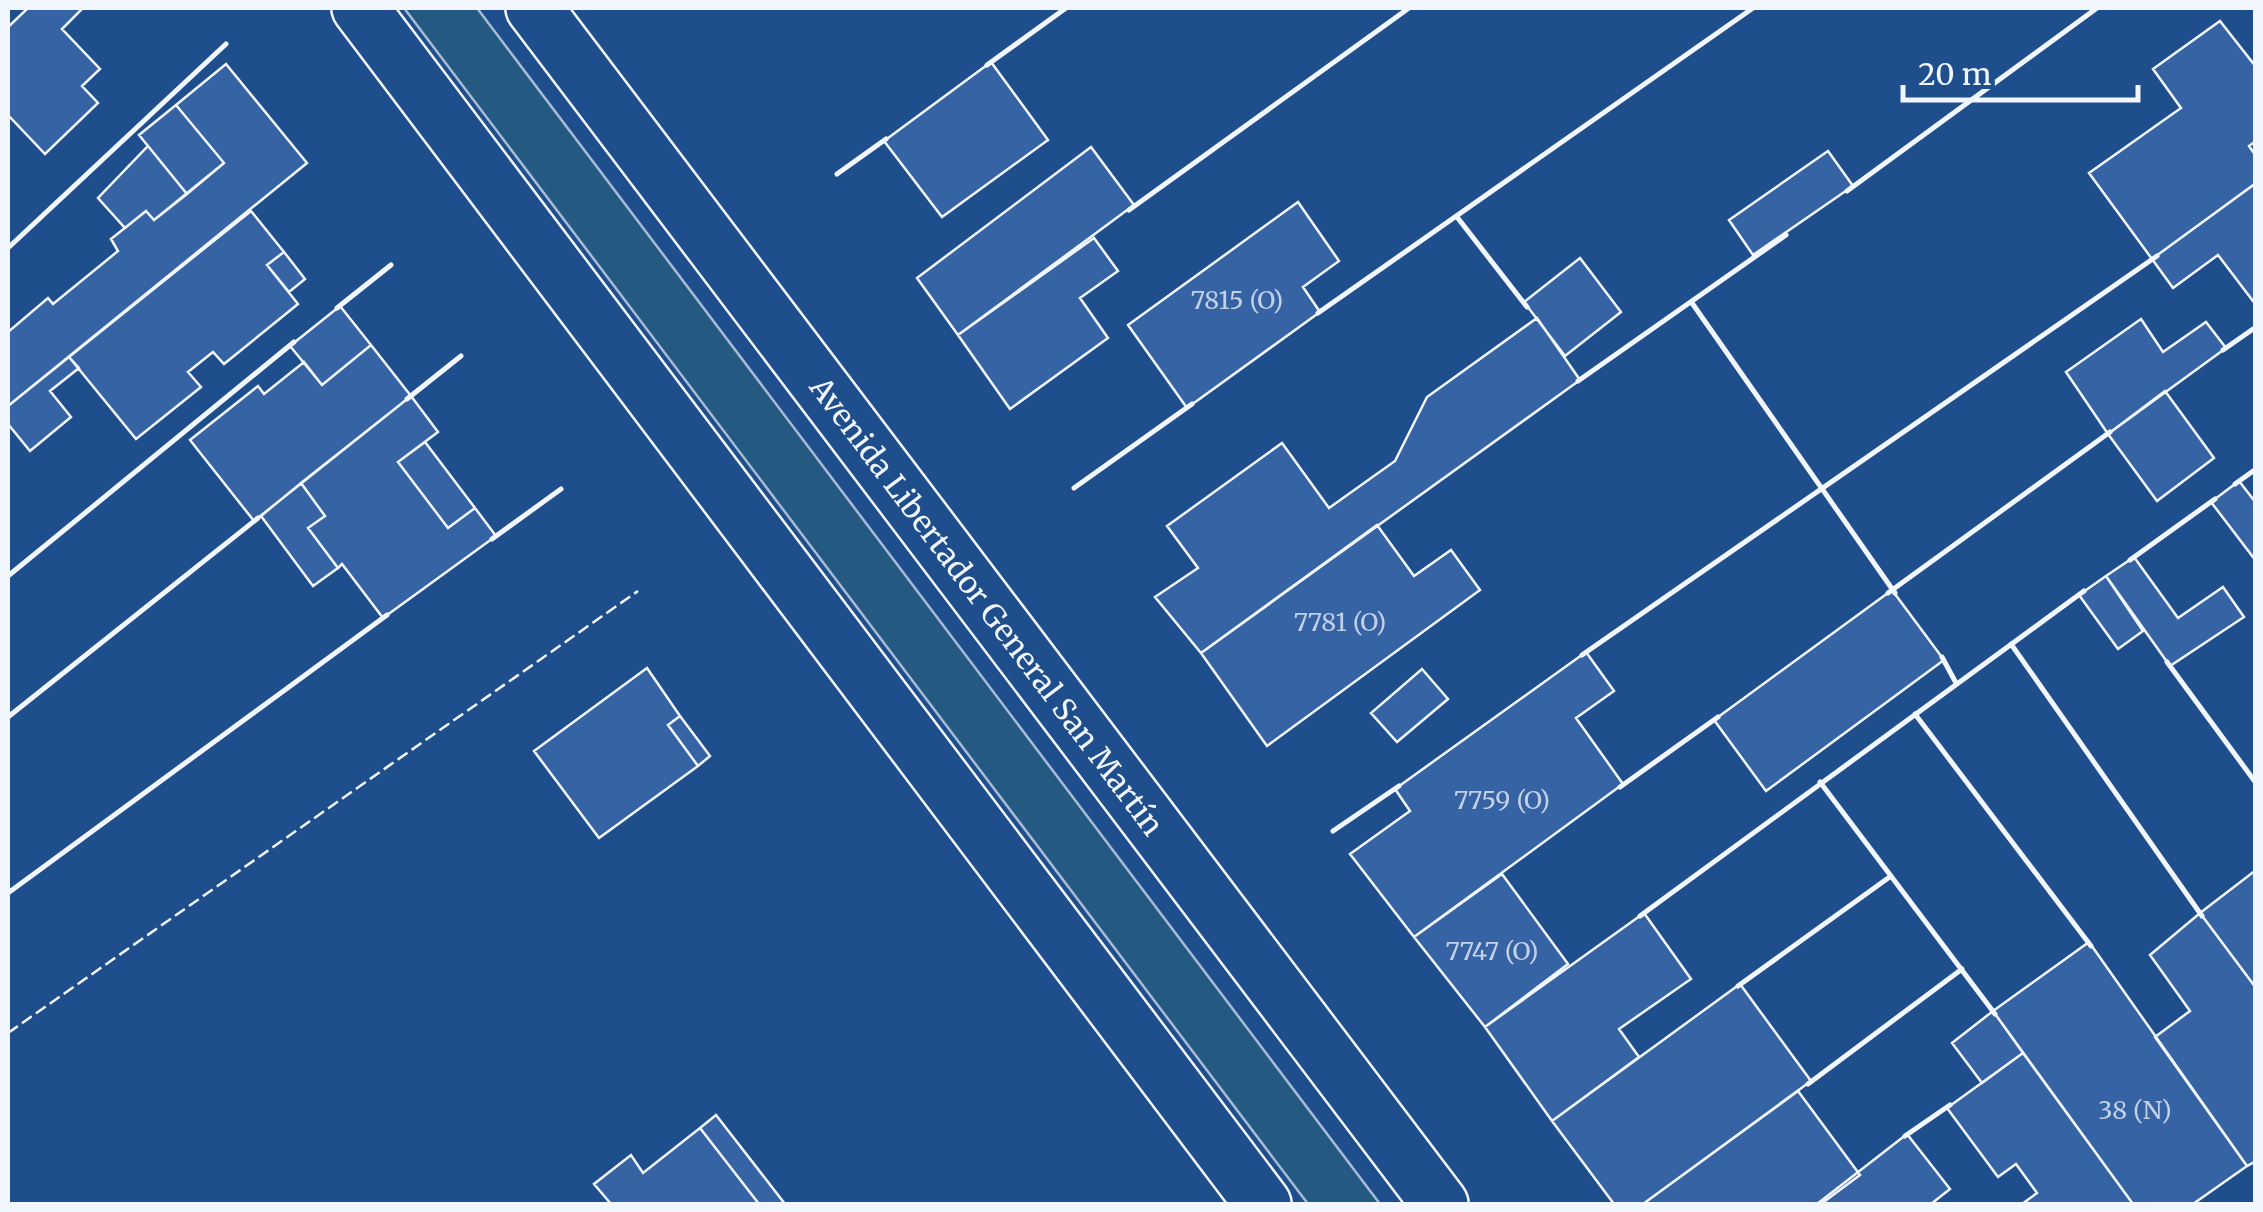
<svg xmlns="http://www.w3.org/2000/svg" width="2263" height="1212" font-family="Merriweather,serif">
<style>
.green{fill:#245a82;stroke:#a8bbd7;stroke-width:2.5}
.building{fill:#3563a3;stroke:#f2f6ff;stroke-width:2.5}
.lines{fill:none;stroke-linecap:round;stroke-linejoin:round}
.primary-casing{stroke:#f2f6ff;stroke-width:60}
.primary{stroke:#1f4e8c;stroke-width:55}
.fence{stroke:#f2f6ff;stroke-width:2.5;stroke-dasharray:12 5;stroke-linecap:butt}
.wall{stroke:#f2f6ff;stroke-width:5}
.labels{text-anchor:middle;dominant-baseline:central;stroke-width:8;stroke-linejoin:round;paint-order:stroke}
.number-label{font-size:25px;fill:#c3d1e8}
.street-label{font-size:30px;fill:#f2f6ff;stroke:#1f4e8c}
</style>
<rect width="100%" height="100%" fill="#1f4e8c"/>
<path class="green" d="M404 8H477L1380 1204H1308Z"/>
<path class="building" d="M28 8H83L62 29 100 69 82 86 98 103 45 154 8 115V27Z
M2220 21 2256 67V141L2249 146 2256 156V183L2152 259 2089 173 2181 108 2153 69Z
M991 62 1048 140 942 217 884 141Z
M226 64 307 163 8 406V332L48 298 53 304 118 251 111 239 146 211 154 220 224 163 176 105Z
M176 105 224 163 187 194 139 135Z
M148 146 187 194 154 220 146 211 125 228 98 198Z
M1091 147 1134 205 958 335 917 278Z
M1828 151 1853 186 1753 255 1729 220Z
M2256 183V305L2218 255 2173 288 2152 259Z
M1298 202 1339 261 1303 287 1320 312 1187 408 1128 325Z
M251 211 284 252 267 265 298 304 224 364 213 352 188 372 201 387 136 439 69 357Z
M1094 238 1118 271 1080 298 1108 338 1010 409 958 335Z
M284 252 305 279 289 292 267 265Z
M1580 258 1621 312 1565 356 1524 302Z
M340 306 371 345 322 385 290 346Z
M1537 318 1580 380 1201 653 1155 597 1198 568 1167 526 1282 443 1329 508 1395 461 1427 397Z
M2141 319 2163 352 2206 322 2226 348 2108 434 2066 372Z
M371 345 411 396 254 521 190 440 258 386 264 394 304 362 322 385Z
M69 357 79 368 50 391 71 417 30 451 8 424V406Z
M2165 391 2214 458 2157 501 2108 434Z
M411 396 438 432 398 462 448 528 475 508 496 536 383 618 342 564 338 568 308 528 325 516 301 483Z
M425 442 475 508 448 528 398 462Z
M2239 481 2256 503V561L2211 502Z
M301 483 325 516 308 528 338 568 313 586 261 516Z
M1377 525 1414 576 1451 550 1480 590 1267 746 1201 653Z
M2134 557 2178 618 2223 587 2244 617 2170 666 2106 576Z
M2106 576 2143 631 2118 649 2079 595Z
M1892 590 1944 660 1766 791 1714 720Z
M1586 652 1614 691 1576 718 1623 784 1414 937 1350 854 1410 811 1395 789Z
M647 668 680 716 668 725 698 766 599 838 534 751Z
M1422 669 1448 699 1397 742 1371 713Z
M680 716 710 756 698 766 668 725Z
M2256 870V988L2200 913Z
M1502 874 1568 964 1485 1027 1414 937Z
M1644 913 1691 979 1619 1029 1639 1057 1552 1121 1485 1027Z
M2200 913 2256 988V1161L2247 1166 2155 1037 2190 1011 2150 955Z
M2089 942 2247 1166 2193 1204H2133L1993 1011Z
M1740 984 1811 1081 1643 1204H1614L1552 1121Z
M1993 1011 2023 1053 1982 1083 1952 1043Z
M2023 1053 2133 1204H2022L2037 1193 2016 1164 1998 1177 1947 1108Z
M1798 1091 1860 1175 1821 1204H1643Z
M716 1115 785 1204H759L700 1128Z
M700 1128 759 1204H611L594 1184 631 1155 643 1173Z
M1907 1134 1950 1189 1931 1204H1817Z"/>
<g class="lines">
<g class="primary-casing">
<path id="primary" d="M360 8 1263 1204
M534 8 1440 1204"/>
</g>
<use href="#primary" class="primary"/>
<path class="fence" d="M8 1033 638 591"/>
<path class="wall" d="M987 65 1066 8
M837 174 886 139
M1847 191 2097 8
M1129 210 1409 8
M1457 217 1527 307
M8 248 226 44
M1692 303 1895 593
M337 308 391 265
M1318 313 1753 8
M2223 350 2256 327
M1578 381 1786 235
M407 399 461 356
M2235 484 2256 469
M1074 488 1192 404
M492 539 561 489
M2130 560 2215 499
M8 576 294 342
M1888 593 2110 432
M2011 644 2202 916
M1582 655 2157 256
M1942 657 1956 683
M2167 662 2256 783
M1915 714 2091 946
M8 717 258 518
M1820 782 1995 1014
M1620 787 1718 717
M1333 831 1399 786
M8 893 387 615
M1640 916 2084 591
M1738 986 1891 876
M1808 1084 1962 969
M1905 1136 1950 1105"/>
</g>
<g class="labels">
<g class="number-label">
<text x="1237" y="300">7815 (O)</text>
<text x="1340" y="622">7781 (O)</text>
<text x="1502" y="800">7759 (O)</text>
<text x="1492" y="951">7747 (O)</text>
<text x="2135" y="1110">38 (N)</text>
</g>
<g class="street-label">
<text transform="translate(987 606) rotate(53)">Avenida Libertador General San Martín</text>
</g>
</g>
<rect width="2263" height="1212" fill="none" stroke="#f2f6ff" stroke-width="20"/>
<path d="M1903 85v15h235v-15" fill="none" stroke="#f2f6ff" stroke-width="5"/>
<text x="1918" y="85" font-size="30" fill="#f2f6ff" stroke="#1f4e8c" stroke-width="8" paint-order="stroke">20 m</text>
</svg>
